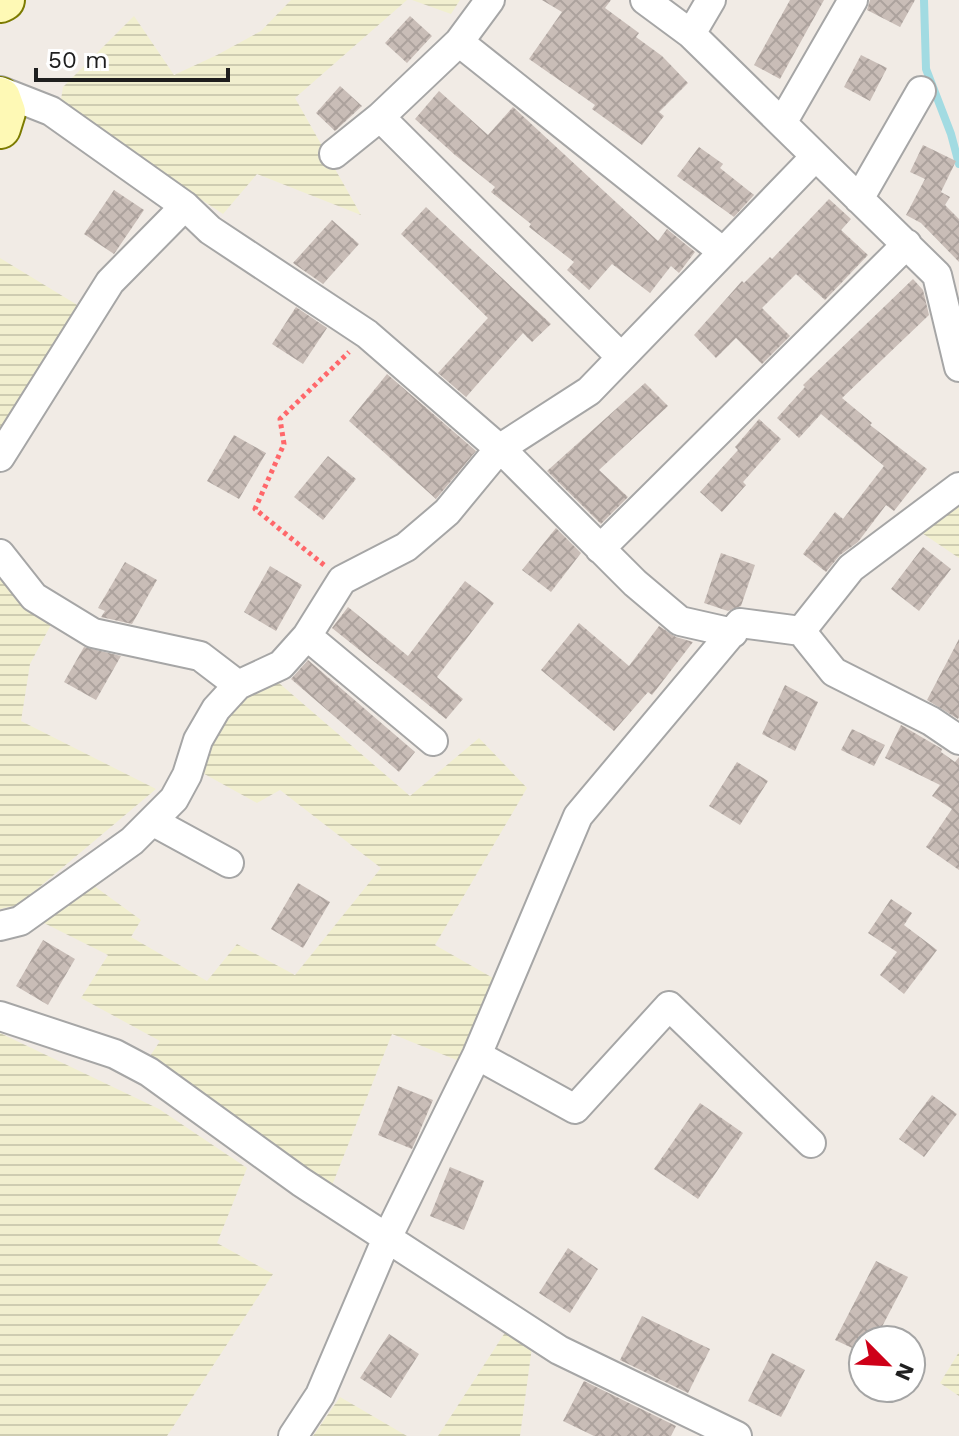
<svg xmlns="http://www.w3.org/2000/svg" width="959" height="1436" font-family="'Work Sans',sans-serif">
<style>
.farmland{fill:url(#farmland-rules)}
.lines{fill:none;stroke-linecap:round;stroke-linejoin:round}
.stream{stroke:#a2dbe2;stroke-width:8}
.building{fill:url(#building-cross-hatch)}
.street-casing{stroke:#a6a6a6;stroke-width:32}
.secondary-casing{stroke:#7c7b00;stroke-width:44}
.path{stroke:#ff676a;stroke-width:5;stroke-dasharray:4 4;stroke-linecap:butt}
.street{stroke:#fff;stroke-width:28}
.secondary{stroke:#fef9b5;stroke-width:40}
</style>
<defs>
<pattern id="farmland-rules" width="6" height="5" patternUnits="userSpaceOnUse" patternTransform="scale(2)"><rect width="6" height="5" fill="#f1efcf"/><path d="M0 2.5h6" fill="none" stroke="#ceccb1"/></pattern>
<pattern id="building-cross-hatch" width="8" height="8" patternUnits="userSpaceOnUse" patternTransform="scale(2)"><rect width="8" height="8" fill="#c9bdb7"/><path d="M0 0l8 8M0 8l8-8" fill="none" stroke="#aca29d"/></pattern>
</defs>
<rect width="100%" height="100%" fill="#f1ebe5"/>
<path class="farmland" d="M291 0H407L295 98 361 215 257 174 223 214 60 106 63 87 134 16 174 75 217 55 261 31Z
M412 0H460L451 14Z
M0 258 84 309 0 444Z
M959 506V558L922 533Z
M0 568 54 619 30 664 21 721 156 789 18 905 0 909Z
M279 683 410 796 479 738 527 788 435 945 493 978 459 1061 392 1034 329 1193 148 1059 160 1041 81 998 108 955 38 920 90 883 141 920 131 937 207 981 237 944 295 975 381 868 280 790 257 803 199 771 213 733 243 697Z
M0 1033 159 1109 247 1168 217 1243 273 1274 167 1436H0Z
M506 1331 532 1347 520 1436H438Z
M959 1352V1396L940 1383Z
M340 1397 407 1436H313Z"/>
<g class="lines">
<path class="stream" d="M924 0 926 69 951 134 959 164"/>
</g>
<path class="building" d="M542 0H611L605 8 639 33 636 37 662 56 688 83 659 112 664 116 642 145 592 109 595 105 529 59 562 12Z
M790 0H824L780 79 754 65Z
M870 0H915L900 27 867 10Z
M410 16 432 36 407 63 385 43Z
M861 55 887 68 870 101 844 87Z
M340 86 362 106 335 131 316 113Z
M439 91 488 135 513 107 658 241 667 229 695 252 679 273 671 266 650 293 612 264 589 290 567 270 574 262 529 227 531 224 491 192 495 187 455 155 415 119Z
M923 145 956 161 941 192 950 197 945 205 959 219V262L921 223 906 215 925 179 910 172Z
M699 147 723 164 720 168 754 195 734 217 677 176Z
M114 190 144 210 114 254 84 234Z
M829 199 851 219 841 230 868 255 825 300 796 274 762 308 790 336 762 364 736 338 716 358 694 335 742 281 744 283 770 257 772 259Z
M426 207 551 324 532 342 523 333 466 397 438 373 488 318 401 234Z
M332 220 359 244 323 284 293 263Z
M913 279 923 290 929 315 842 398 872 423 870 425 927 469 894 511 886 505 858 542 840 555 826 572 803 554 835 512 843 519 884 466 821 414 799 438 777 418 805 387 803 385Z
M296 307 327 328 303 364 272 344Z
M387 374 476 451 436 499 349 421Z
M645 383 668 406 599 470 628 497 601 524 547 471Z
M759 419 781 439 743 482 746 485 722 512 700 492 738 450 735 447Z
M234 435 266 453 239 499 207 481Z
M328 456 356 479 323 520 294 497Z
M556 528 581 553 551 592 522 570Z
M923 547 951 569 919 611 891 589Z
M721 553 755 565 741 606 728 611 704 603Z
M125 562 157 580 132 624 101 617 105 611 98 608Z
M270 566 302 585 276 631 244 612Z
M465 581 494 603 437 677 463 699 446 719 332 628 348 607 408 656Z
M579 623 629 666 659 626 676 637 693 642 652 695 648 692 614 731 541 670Z
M959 639V717L958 719 927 700Z
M84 647 121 656 96 700 64 682Z
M308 660 415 752 399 772 291 679Z
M785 685 818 702 795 751 762 734Z
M901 725 942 749 941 752 955 762 959 757V870L926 847 952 809 932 796 940 785 885 758Z
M852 729 885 745 874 766 841 750Z
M737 762 768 781 740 825 709 806Z
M298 883 330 902 303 948 271 929Z
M891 899 912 913 904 925 937 950 904 994 880 975 897 952 868 933Z
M43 940 75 959 48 1005 16 986Z
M398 1086 433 1100 412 1149 378 1135Z
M932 1095 957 1114 924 1157 899 1139Z
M700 1103 743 1133 698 1199 654 1169Z
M450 1167 484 1181 464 1230 430 1216Z
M568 1248 598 1269 570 1313 539 1293Z
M876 1261 908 1277 875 1340H863V1353L835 1340Z
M642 1316 710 1349 688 1393 620 1360Z
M389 1334 419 1354 391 1398 360 1378Z
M772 1353 805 1370 781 1417 748 1401Z
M584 1381 676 1426 671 1436H594L563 1421Z"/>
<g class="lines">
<g class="street-casing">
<path id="street" d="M645 0 691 34 937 275 959 367
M691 34 711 0
M459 42 723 252
M0 91 51 111 185 206 210 230 367 334 510 458 635 583 680 621 733 633
M380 117 621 357
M782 123 853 0
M334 154 380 117 459 42 490 0
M859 199 921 91
M0 457 110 282 185 206
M600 549 907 244
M0 554 34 597 93 633 200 656 238 685
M801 631 851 568 959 487
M307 636 433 741
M152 821 229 863
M0 926 20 921 132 841 174 799 187 775 198 740 216 709 238 685 281 665 307 636 342 580 406 547 447 512 499 449 589 391 815 157
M0 1016 115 1054 149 1072 301 1182 559 1350 737 1436
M477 1055 575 1109 669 1006 811 1143
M293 1436 320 1395 387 1238 477 1055 578 816 740 623 801 631 834 672 931 721 959 740"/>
</g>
<g class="secondary-casing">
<path id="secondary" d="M0 2 4 0
M0 98 5 112 0 128"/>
</g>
<path class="path" d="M324 565 255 509 284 444 280 419 349 352"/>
<use href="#street" class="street"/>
<use href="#secondary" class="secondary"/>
</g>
<g transform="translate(887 1364) rotate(114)"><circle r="38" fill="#ffffff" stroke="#a5a5a5" stroke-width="2"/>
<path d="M0-6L14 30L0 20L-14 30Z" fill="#ce0018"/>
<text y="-12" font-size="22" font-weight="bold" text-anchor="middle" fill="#1f1f1f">N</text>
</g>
<path d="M36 68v12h192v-12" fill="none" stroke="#1f1f1f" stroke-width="4"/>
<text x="48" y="68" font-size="24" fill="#1f1f1f" stroke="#ffffff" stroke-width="6" paint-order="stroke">50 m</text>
</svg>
